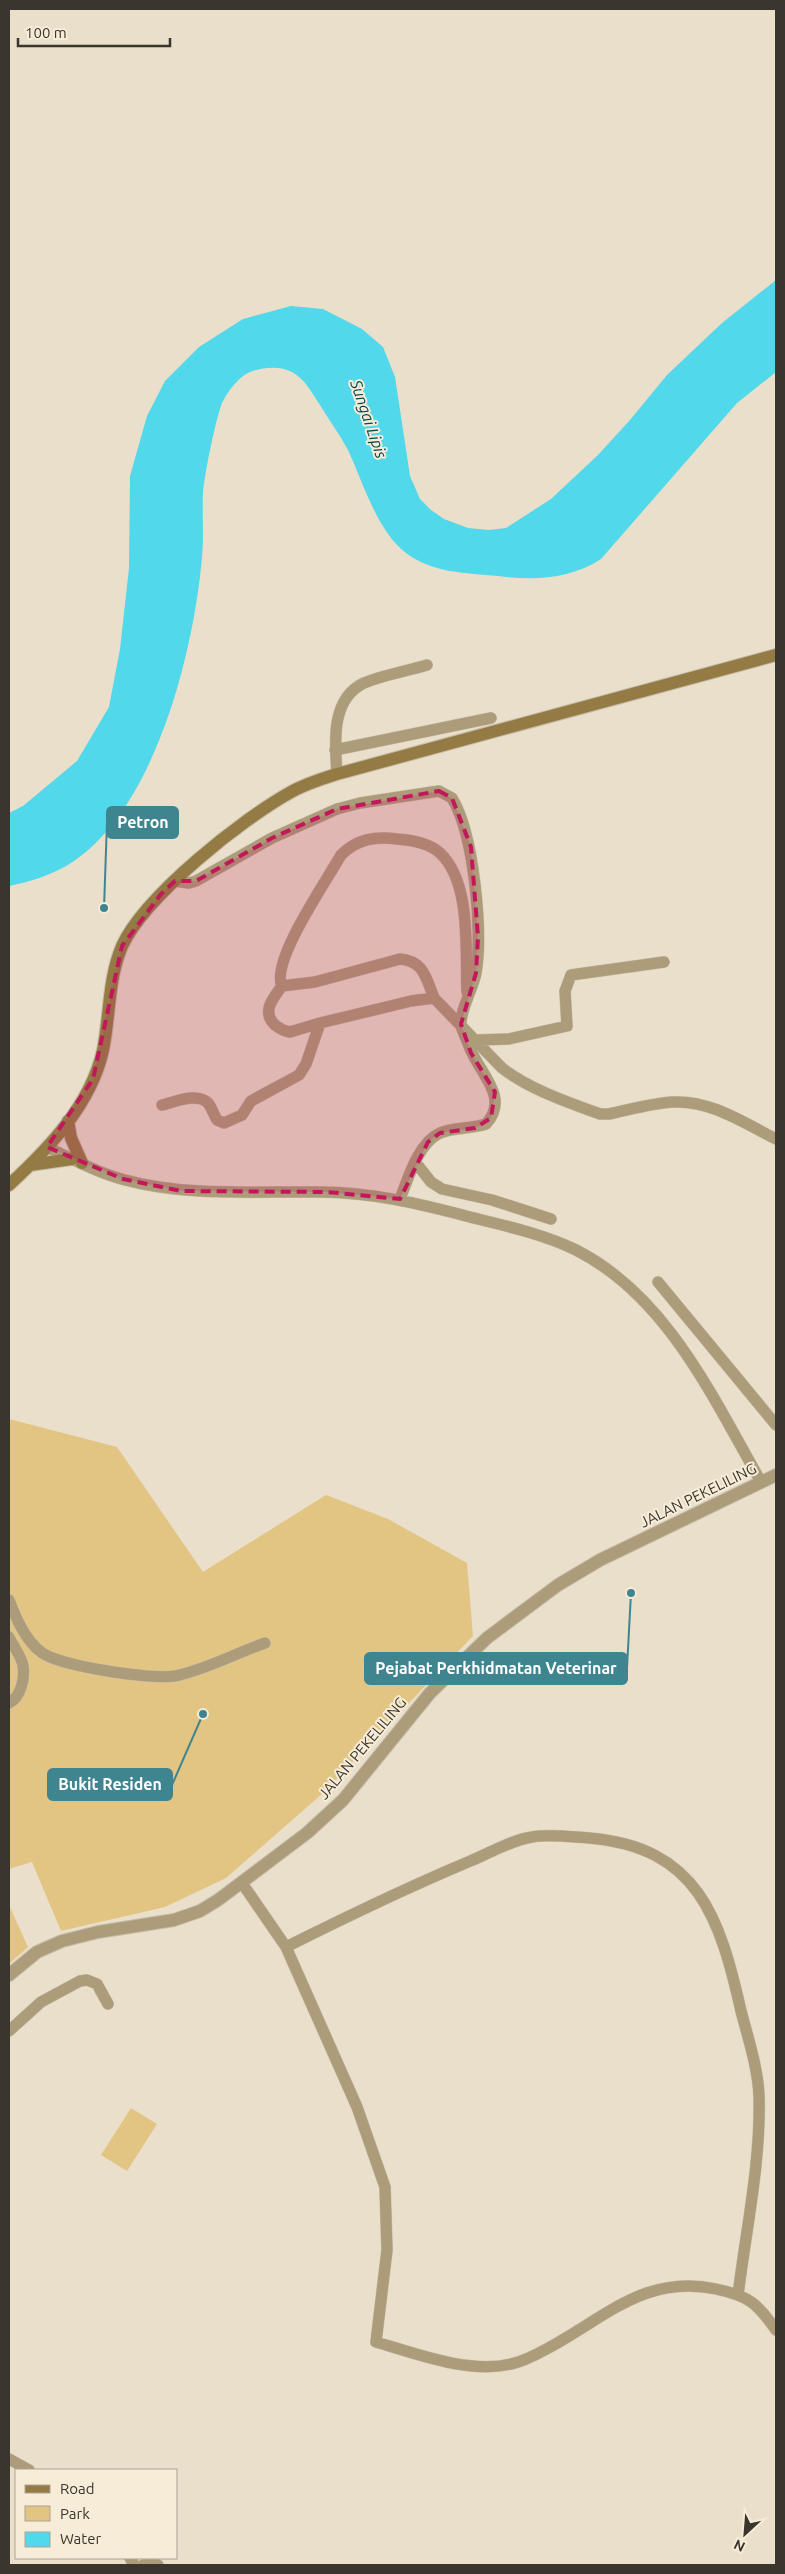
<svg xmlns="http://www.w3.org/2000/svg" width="785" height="2574" font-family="Ubuntu,sans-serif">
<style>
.green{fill:#e3c583}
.water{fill:#51d8eb}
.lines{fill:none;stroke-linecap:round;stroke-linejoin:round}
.minor-casing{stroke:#c6bdab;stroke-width:12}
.tertiary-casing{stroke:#c6bdab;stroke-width:14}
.secondary-casing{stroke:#c6bdab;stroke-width:14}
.minor{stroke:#ad9c79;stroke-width:11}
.tertiary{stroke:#ad9c79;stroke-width:12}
.secondary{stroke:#947b44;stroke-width:12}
.marked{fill:#c2185b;fill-opacity:0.2;stroke:#c2185b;stroke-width:4;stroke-dasharray:10 6;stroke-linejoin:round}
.labels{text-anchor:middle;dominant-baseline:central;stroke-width:4;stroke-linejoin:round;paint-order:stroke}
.street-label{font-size:15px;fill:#3a362d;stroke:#f6ecd7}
.water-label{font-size:16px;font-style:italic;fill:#08464e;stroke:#f6ecd7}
.leader{fill:none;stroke:#3f8590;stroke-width:2}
.callout-dot{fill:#3f8590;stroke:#f6ecd7;stroke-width:2}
.callout{fill:#3f8590;stroke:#3f8590;stroke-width:2}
.callout-label{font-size:16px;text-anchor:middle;font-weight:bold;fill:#fff}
</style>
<rect width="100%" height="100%" fill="#e9dfca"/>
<path class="green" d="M9 1419 117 1447 203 1572 326 1495 388 1519 467 1563 473 1636 323 1793 226 1878 165 1907 61 1931 32 1862 9 1869Z
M9 1905 28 1947 9 1964Z
M131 2108 157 2124 127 2171 101 2155Z"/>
<path class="water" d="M776 280V372L737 403 601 559C571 579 533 581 498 576 466 573 432 573 406 553 377 531 363 482 348 450 340 435 329 420 320 405 312 393 305 379 292 372 280 365 258 367 246 374 236 380 227 393 222 403 216 418 204 476 203 493 202 514 204 536 202 557 194 651 156 805 74 861 55 874 30 882 9 886V813L23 806 77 761 109 707 120 649 129 568 130 476 147 416 165 381 199 347 243 319 291 306 323 309 362 329 383 347 395 377 410 476 420 499 431 510 444 519 468 528 489 530 506 528 551 499 598 455 630 420 667 375 722 323Z"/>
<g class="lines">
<g class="minor-casing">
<path id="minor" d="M335 750 491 718
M337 774C335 744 330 699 364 683 383 675 407 671 427 665
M175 881 189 883 196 881 272 838 337 809 360 803 439 791 452 798C474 834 483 932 476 973 473 989 460 1010 461 1025 462 1031 467 1040 469 1046 478 1072 511 1097 486 1124 471 1129 454 1127 440 1133 418 1143 408 1179 400 1199
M282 986C273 998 261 1012 275 1025 280 1029 284 1031 290 1032L320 1023
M434 998C426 978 424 961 400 959L315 982 282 986C270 962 327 880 341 855 357 839 375 836 397 839 411 840 429 843 440 853 472 883 465 951 467 992
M477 1040 509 1039 567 1026 565 991 571 975 664 962
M162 1105C175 1102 197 1092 208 1103 212 1108 214 1115 217 1120L224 1123 242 1115 251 1101 299 1075 306 1064 320 1023 411 1001 434 998 502 1068C529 1089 567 1102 600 1114H609C629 1110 652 1103 673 1102 711 1100 744 1123 776 1139
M47 1147C72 1159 98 1173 125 1180 189 1197 255 1191 320 1192 371 1192 421 1204 470 1217 506 1226 543 1234 576 1250 667 1296 713 1398 761 1482
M416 1163 431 1182 442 1189 492 1200 551 1219
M658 1282 776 1425
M9 1600C16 1618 25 1640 41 1652 58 1666 153 1680 175 1676 205 1670 236 1653 265 1643
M9 1637C13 1646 22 1657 23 1666 25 1678 21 1697 9 1703
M242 1883 286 1947 357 2107 385 2187 387 2250 376 2342C417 2354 468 2374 511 2364 526 2361 539 2353 552 2346 608 2315 648 2274 716 2289 749 2296 757 2303 776 2330
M286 1947C346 1917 406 1888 468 1862 488 1854 511 1840 532 1837 550 1834 571 1837 589 1838 698 1847 720 1918 741 2011 748 2038 758 2068 759 2096 761 2161 746 2230 738 2295
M9 2031 41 2002 80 1981 87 1980 97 1984 108 2004
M9 2459 29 2470
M130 2558 134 2565
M143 2565H158"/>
</g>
<g class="tertiary-casing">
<path id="tertiary" d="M9 1975 37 1952 62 1941 98 1932 174 1920 200 1911 218 1900 307 1833 343 1800 430 1693 487 1638 558 1585 600 1560 776 1475"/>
</g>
<g class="secondary-casing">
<path id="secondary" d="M68 1121 71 1138 82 1163
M30 1165 72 1159
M9 1185C48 1149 91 1105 103 1050 110 1016 108 979 122 946 145 896 242 819 291 792 305 784 321 779 337 774L776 655"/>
</g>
<use href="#minor" class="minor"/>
<use href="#tertiary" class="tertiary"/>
<use href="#secondary" class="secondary"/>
</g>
<path class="marked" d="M439 791 452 798 471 847 478 937 476 973 461 1024 471 1053 495 1092 491 1118 475 1128 440 1133 428 1142 400 1199 327 1192 181 1191 123 1179 47 1147 93 1079 122 946 161 894 175 881H196L272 838 337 809Z"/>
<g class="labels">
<g class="street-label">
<text transform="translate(698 1495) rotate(-26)">JALAN PEKELILING</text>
<text transform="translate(362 1748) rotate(-50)">JALAN PEKELILING</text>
</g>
<g class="water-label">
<text transform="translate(369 419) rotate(71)">Sungai Lipis</text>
</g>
</g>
<path class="leader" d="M104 908L107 822M631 1593L627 1668M203 1714L172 1785"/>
<g class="callout-dot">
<circle cx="104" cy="908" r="5"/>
<circle cx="631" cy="1593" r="5"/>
<circle cx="203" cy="1714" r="5"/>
</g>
<g class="callout">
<rect x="107" y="807" width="71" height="31" rx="5"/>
<rect x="365" y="1653" width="262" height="31" rx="5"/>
<rect x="48" y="1769" width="124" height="31" rx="5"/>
</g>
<g class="callout-label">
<text x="143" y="828">Petron</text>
<text x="496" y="1674">Pejabat Perkhidmatan Veterinar</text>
<text x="110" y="1790">Bukit Residen</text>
</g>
<rect width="785" height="2574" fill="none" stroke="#3a362d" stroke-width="20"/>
<rect x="15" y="2469" width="162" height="90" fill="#f6ecd7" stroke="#aba393"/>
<rect x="25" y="2485" width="25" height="8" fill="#947b44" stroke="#aba393"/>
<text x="60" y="2494" font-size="15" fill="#3a362d">Road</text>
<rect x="25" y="2506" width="25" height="15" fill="#e3c583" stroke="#aba393"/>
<text x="60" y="2519" font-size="15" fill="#3a362d">Park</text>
<rect x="25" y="2532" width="25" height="15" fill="#51d8eb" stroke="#aba393"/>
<text x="60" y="2544" font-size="15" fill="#3a362d">Water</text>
<g transform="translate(745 2534) rotate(206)" stroke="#f6ecd7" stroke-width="4" paint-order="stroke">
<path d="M0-4L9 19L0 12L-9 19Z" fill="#3a362d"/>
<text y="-8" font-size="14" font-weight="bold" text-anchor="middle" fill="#3a362d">N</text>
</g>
<path d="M18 38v8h152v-8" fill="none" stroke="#3a362d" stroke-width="2.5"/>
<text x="25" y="38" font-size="15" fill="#3a362d" stroke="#f6ecd7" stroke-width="4" paint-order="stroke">100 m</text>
</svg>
